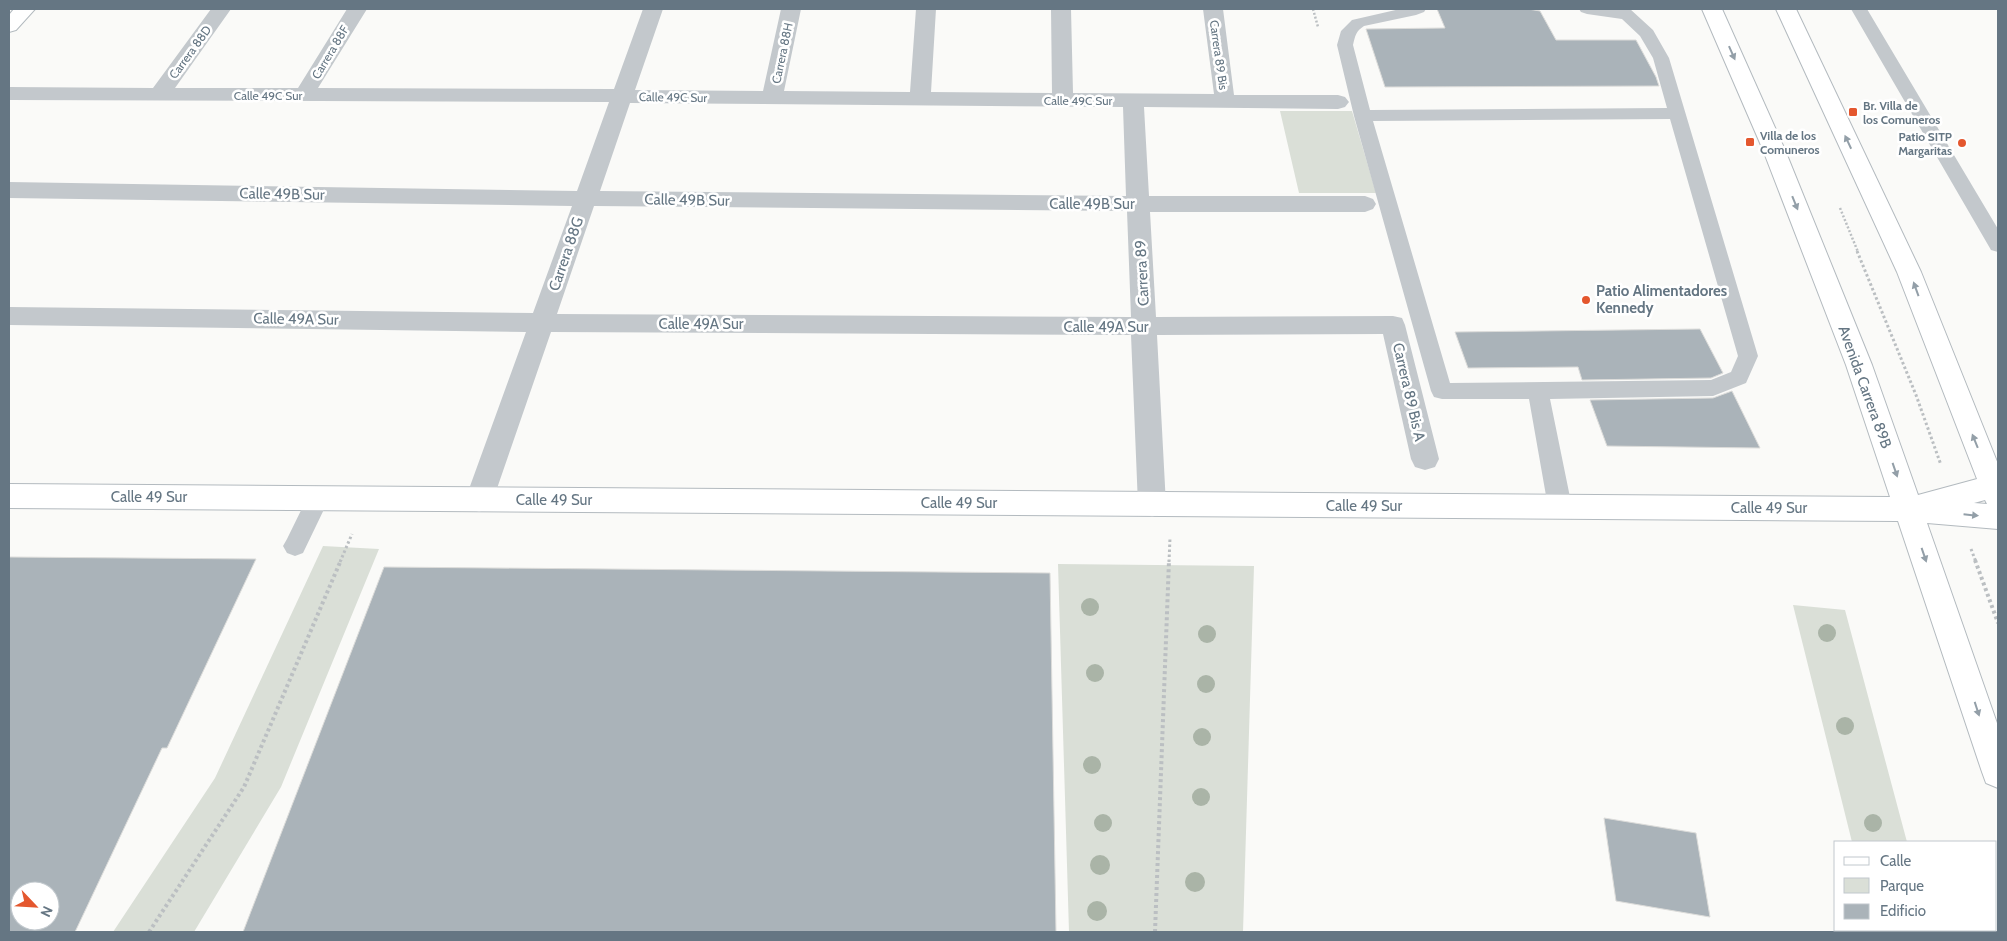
<svg xmlns="http://www.w3.org/2000/svg" width="2007" height="941" font-family="Cabin,sans-serif">
<style>
.green{fill:#dadfd7}
.building{fill:#aab3b9;stroke:#dcdcda;fill-rule:evenodd}
.lines{fill:none;stroke-linecap:round;stroke-linejoin:round}
.secondary-casing{stroke:#b3babf;stroke-width:2}
.path-far2{stroke:#bbbfc2;stroke-width:2.5;stroke-dasharray:2 2;stroke-linecap:butt}
.path-far1{stroke:#bbbfc2;stroke-width:3;stroke-dasharray:2.5 2.5;stroke-linecap:butt}
.path{stroke:#bbbfc2;stroke-width:4;stroke-dasharray:3 3;stroke-linecap:butt}
.lane{fill:#c3c8cc;fill-rule:evenodd}
.street{fill:#c3c8cc;fill-rule:evenodd}
.secondary{fill:#fff;fill-rule:evenodd}
.tree{fill:#aab4a7}
.oneway{fill:#939fa8}
.poi-dot{fill:#e4572e;stroke:#fff;stroke-width:2}
.labels{text-anchor:middle;dominant-baseline:central;stroke-width:5;stroke-linejoin:round;paint-order:stroke}
.far-street-label{font-size:12px;fill:#657683;stroke:#fff}
.far-poi-label{font-size:12px;font-weight:bold;fill:#657683;stroke:#fff;text-anchor:start}
.street-label{font-size:15px;fill:#657683;stroke:#fff}
.poi-label{font-size:15px;font-weight:bold;fill:#657683;stroke:#fff;text-anchor:start}
</style>
<rect width="100%" height="100%" fill="#fafaf8"/>
<path class="green" d="M1280 111H1352L1376 193H1299Z
M323 546 379 549 281 787 194 932H113L215 778Z
M1058 564 1254 566 1243 932H1069Z
M1793 605 1845 610 1907 842H1852Z"/>
<path class="building" d="M1437 9H1528L1540 11 1556 40H1636L1656 77 1659 86 1385 87 1366 29 1445 28Z
M1700 329 1723 373 1711 378 1582 380 1578 367 1468 368 1455 332Z
M1732 391 1760 448 1607 446 1590 400 1713 398Z
M9 557 256 559 167 748H162L75 932H9ZM20 891H50V921H20Z
M384 567 1050 573 1056 932H243Z
M1604 818 1696 833 1710 917 1616 901Z"/>
<g class="lines">
<g class="secondary-casing">
<path id="secondary" d="M14 9H35L16 30 9 32V15Z
M1702 9H1722L1785 150 1872 365 1918 495 1977 479 1897 272 1776 9H1796L1921 272 1998 464V529L1927 523 1998 726V788L1986 783 1982 772 1898 521 9 508V484L1890 497 1846 365 1763 150ZM1985 500 1987 504 1974 503Z"/>
</g>
<path class="path-far2" d="M1313 9 1318 27
M1840 208 1858 252"/>
<path class="path-far1" d="M1857 251 1916 395 1941 465
M1971 549 1976 562
M340 562 352 534
M1169 562 1170 538"/>
<path class="path" d="M1975 560 1998 623
M149 932 244 787 341 560
M1155 932 1169 560"/>
<path class="lane" d="M1400 9H1426L1424 12 1416 15 1364 26C1356 31 1355 36 1353 45L1370 110 1667 108 1653 58 1640 36 1622 19 1587 14 1581 12 1579 9H1630L1653 30 1669 58 1758 356 1746 383 1713 396 1550 399 1572 507 1568 514 1560 517 1552 514 1548 507 1529 399H1442L1434 397 1431 391 1354 116 1337 45 1341 31 1352 20ZM1670 119 1738 356 1731 372 1711 380 1450 383 1373 121Z
M1851 9H1867L1998 229V252L1991 250Z
M318 489 326 492 329 499 303 553 295 556 287 553 283 546 287 539 310 492Z"/>
<path class="street" d="M211 9H231L175 88H298L347 9H367L318 88 614 89 643 9H663L635 90 763 91 781 9H801L784 91 910 92 916 9H936L931 92 1052 93 1051 9H1071L1073 93 1214 94 1203 9H1223L1234 95H1338L1345 97 1349 102 1345 107 1338 109 1144 107 1149 196H1365L1373 199 1376 204 1373 209 1365 212H1150L1156 317 1393 316 1402 318 1405 325 1439 459 1435 467 1425 470 1415 467 1411 459 1383 334 1157 335 1166 505 1162 513 1152 517 1142 513 1138 505 1131 335 551 332 493 500 489 508 479 512 469 508 465 500 526 332 9 325V307L533 313 572 206 9 198V182L577 191 609 102 9 100V87L153 88ZM630 103 1123 107 1126 196 600 191ZM594 206 1127 211 1131 317 557 314Z"/>
<use href="#secondary" class="secondary"/>
</g>
<g class="tree">
<circle cx="1090" cy="607" r="9"/>
<circle cx="1827" cy="633" r="9"/>
<circle cx="1207" cy="634" r="9"/>
<circle cx="1095" cy="673" r="9"/>
<circle cx="1206" cy="684" r="9"/>
<circle cx="1845" cy="726" r="9"/>
<circle cx="1202" cy="737" r="9"/>
<circle cx="1092" cy="765" r="9"/>
<circle cx="1201" cy="797" r="9"/>
<circle cx="1103" cy="823" r="9"/>
<circle cx="1873" cy="823" r="9"/>
<circle cx="1100" cy="865" r="10"/>
<circle cx="1195" cy="882" r="10"/>
<circle cx="1097" cy="911" r="10"/>
</g>
<defs><path id="oneway-solid" d="M-6-.8H1V-3.2L6.5 0L1 3.2V.8H-6Z" transform="scale(1.25)"/></defs>
<g class="oneway">
<use href="#oneway-solid" transform="translate(1732 53) rotate(66)"/>
<use href="#oneway-solid" transform="translate(1848 142) rotate(-115)"/>
<use href="#oneway-solid" transform="translate(1795 203) rotate(68)"/>
<use href="#oneway-solid" transform="translate(1916 289) rotate(-110)"/>
<use href="#oneway-solid" transform="translate(1975 441) rotate(-112)"/>
<use href="#oneway-solid" transform="translate(1895 470) rotate(71)"/>
<use href="#oneway-solid" transform="translate(1971 515) rotate(6)"/>
<use href="#oneway-solid" transform="translate(1924 555) rotate(71)"/>
<use href="#oneway-solid" transform="translate(1977 709) rotate(72)"/>
</g>
<g class="poi-dot">
<rect x="1848" y="107" width="10" height="10" rx="2.5"/>
<rect x="1745" y="137" width="10" height="10" rx="2.5"/>
<circle cx="1962" cy="143" r="5"/>
<circle cx="1586" cy="300" r="5"/>
</g>
<g class="labels">
<g class="far-street-label">
<text transform="translate(190 52) rotate(-54)">Carrera 88D</text>
<text transform="translate(330 52) rotate(-59)">Carrera 88F</text>
<text transform="translate(782 53) rotate(-78)">Carrera 88H</text>
<text transform="translate(1219 55) rotate(82)">Carrera 89 Bis</text>
<text x="268" y="95">Calle 49C Sur</text>
<text transform="translate(673 97) rotate(1)">Calle 49C Sur</text>
<text x="1078" y="100">Calle 49C Sur</text>
</g>
<g class="far-poi-label">
<text x="1863" y="105">Br. Villa de<tspan x="1863" dy="14">los Comuneros</tspan></text>
<text x="1760" y="135">Villa de los<tspan x="1760" dy="14">Comuneros</tspan></text>
<text x="1952" y="136" text-anchor="end">Patio SITP<tspan x="1952" dy="14">Margaritas</tspan></text>
</g>
<g class="street-label">
<text transform="translate(282 194) rotate(1)">Calle 49B Sur</text>
<text transform="translate(687 200) rotate(1)">Calle 49B Sur</text>
<text x="1092" y="204">Calle 49B Sur</text>
<text transform="translate(566 254) rotate(-71)">Carrera 88G</text>
<text transform="translate(1142 273) rotate(-93)">Carrera 89</text>
<text transform="translate(296 319) rotate(1)">Calle 49A Sur</text>
<text x="701" y="324">Calle 49A Sur</text>
<text x="1106" y="327">Calle 49A Sur</text>
<text transform="translate(1865 387) rotate(70)">Avenida Carrera 89B</text>
<text transform="translate(1409 392) rotate(77)">Carrera 89 Bis A</text>
<text x="149" y="497">Calle 49 Sur</text>
<text x="554" y="500">Calle 49 Sur</text>
<text x="959" y="503">Calle 49 Sur</text>
<text x="1364" y="506">Calle 49 Sur</text>
<text x="1769" y="508">Calle 49 Sur</text>
</g>
<g class="poi-label">
<text x="1596" y="291">Patio Alimentadores<tspan x="1596" dy="17">Kennedy</tspan></text>
</g>
</g>
<rect width="2007" height="941" fill="none" stroke="#657683" stroke-width="20"/>
<rect x="1834" y="841" width="162" height="90" fill="#ffffff" stroke="#c1c8cd"/>
<rect x="1844" y="857" width="25" height="8" fill="#ffffff" stroke="#c1c8cd"/>
<text x="1880" y="866" font-size="15" fill="#657683">Calle</text>
<rect x="1844" y="878" width="25" height="15" fill="#dadfd7" stroke="#c1c8cd"/>
<text x="1880" y="891" font-size="15" fill="#657683">Parque</text>
<rect x="1844" y="904" width="25" height="15" fill="#aab3b9" stroke="#c1c8cd"/>
<text x="1880" y="916" font-size="15" fill="#657683">Edificio</text>
<g transform="translate(35 906) rotate(115)"><circle r="24" fill="#ffffff" stroke="#c1c8cd"/>
<path d="M0-4L9 19L0 12L-9 19Z" fill="#e4572e"/>
<text y="-8" font-size="14" font-weight="bold" text-anchor="middle" fill="#657683">N</text>
</g>
</svg>
